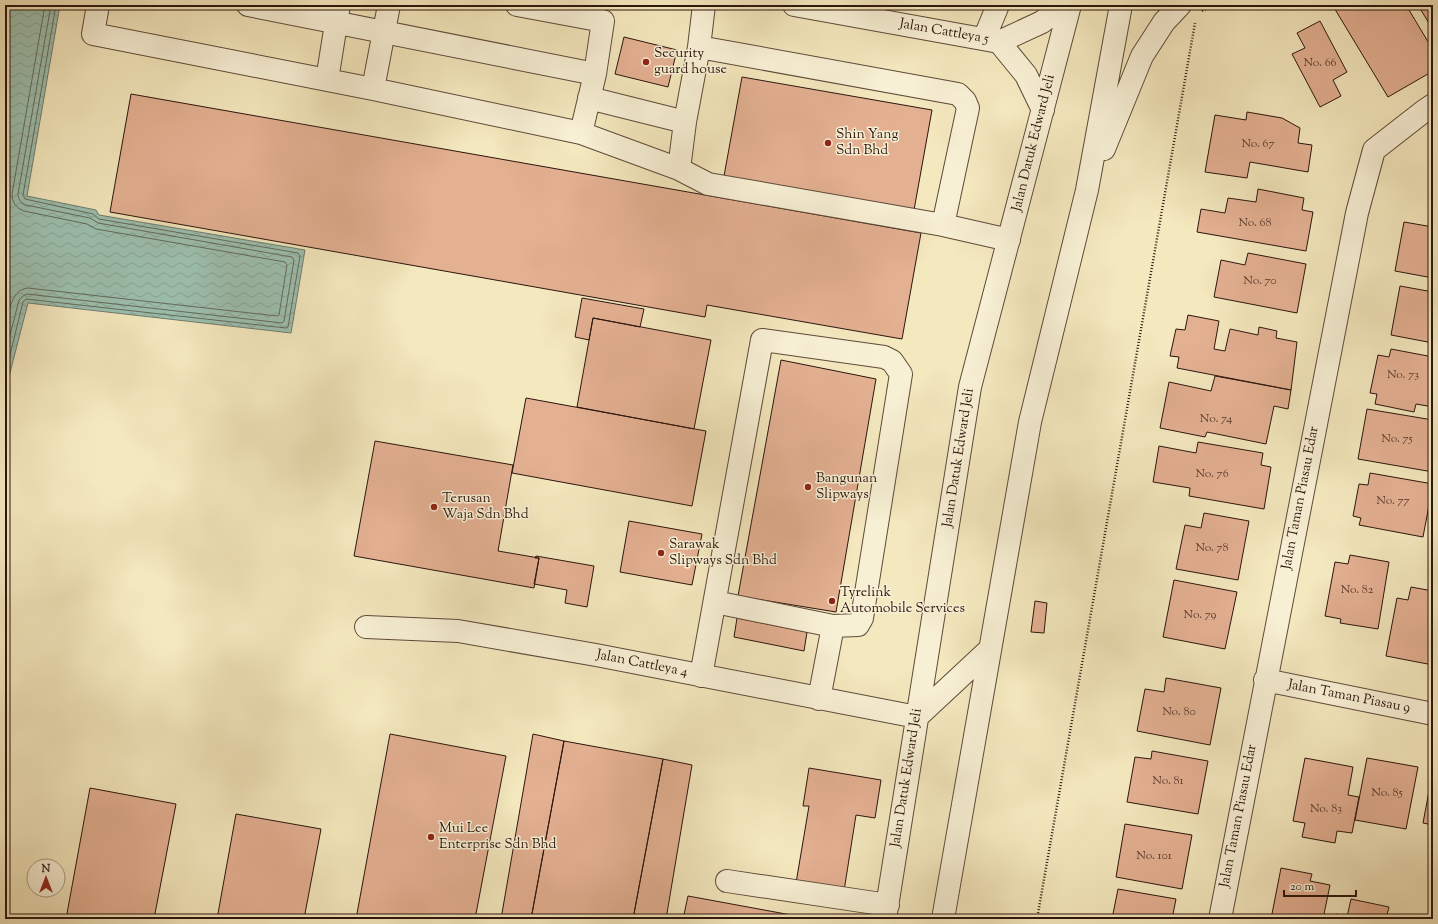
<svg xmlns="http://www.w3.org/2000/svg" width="1438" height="924" font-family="'Sorts Mill Goudy',serif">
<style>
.water{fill:url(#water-waves);stroke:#6f7c6e}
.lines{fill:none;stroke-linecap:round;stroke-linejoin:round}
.shore{stroke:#646a5e;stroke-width:1}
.building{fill:#e3b092;stroke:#2c150d}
.minor-casing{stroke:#5e4a39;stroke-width:24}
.path{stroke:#2c150d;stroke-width:2.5;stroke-dasharray:1 2;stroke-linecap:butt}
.minor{stroke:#f8f0d5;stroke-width:22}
.poi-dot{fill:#8f2418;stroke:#f8f0d5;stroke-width:1.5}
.labels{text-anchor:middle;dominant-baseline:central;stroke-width:3;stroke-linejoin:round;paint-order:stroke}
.number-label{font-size:12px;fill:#5a3c2e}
.street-label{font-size:14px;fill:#2c150d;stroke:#f8f0d5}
.poi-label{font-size:14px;fill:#2c150d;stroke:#f8f0d5;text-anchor:start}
</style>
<defs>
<pattern id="water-waves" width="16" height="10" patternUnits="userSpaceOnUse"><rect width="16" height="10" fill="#9cc0af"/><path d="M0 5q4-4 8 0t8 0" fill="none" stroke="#87a495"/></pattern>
</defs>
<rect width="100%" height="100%" fill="#f4e8be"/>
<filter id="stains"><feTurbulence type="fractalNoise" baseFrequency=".005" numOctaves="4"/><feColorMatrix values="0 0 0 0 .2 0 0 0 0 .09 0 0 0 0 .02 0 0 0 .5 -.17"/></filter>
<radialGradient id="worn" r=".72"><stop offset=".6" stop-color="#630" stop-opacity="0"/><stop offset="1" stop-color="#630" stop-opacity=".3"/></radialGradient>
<path class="water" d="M5 5H60L27 196 96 210 99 215 305 250 291 333 28 303 5 392Z"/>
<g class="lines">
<path class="shore" d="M5 330C9 316 9 290 28 288L277 316 279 315 287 265 285 262 96 229 87 224 24 211C16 208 12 202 12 194L45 5
M5 355 19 300 23 296 27 294 282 323 284 321 294 260 292 257 98 223 90 218 26 205C21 203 18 199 18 194L51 5
M5 375 23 302 26 299 286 328 288 327 300 256 298 253 99 219 93 214 25 199 23 195 56 5"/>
</g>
<path class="building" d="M572 5H592V9Z
M1334 5H1406L1433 50V71L1388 97 1333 6Z
M1418 5H1433V30Z
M1320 21 1347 72 1333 80 1341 96 1320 107 1292 54 1305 48 1297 33Z
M624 37 677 50 668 87 615 74Z
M742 77 932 110 914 210 724 176Z
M131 94 921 233 902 339 707 305 705 317 110 212Z
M1247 112 1282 118 1300 128 1298 143 1312 145 1308 172 1250 162 1247 178 1205 172 1215 115 1246 120Z
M1258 189 1304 198 1302 210 1313 212 1306 251 1197 232 1201 209 1225 213 1228 198 1256 202Z
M1404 222 1433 227V278L1395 271Z
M1248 253 1306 264 1297 313 1214 297 1221 260 1245 265Z
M1400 286 1433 292V343L1391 335Z
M582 298 644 309 640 327 593 318 589 340 575 337Z
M1188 315 1219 321 1214 349 1225 351 1230 329 1258 335 1259 327 1277 331 1276 338 1297 342 1291 390 1177 368 1179 357 1170 356 1176 329 1185 330Z
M593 318 711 340 694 429 577 407Z
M1391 349 1433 357V407L1416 404 1414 412 1375 404 1377 394 1370 393 1378 355 1389 357Z
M781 360 876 379 836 612 738 596Z
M1215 376 1291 390 1288 409 1274 406 1266 444 1207 432 1205 437 1160 428 1169 382 1211 391Z
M526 398 706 431 692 506 512 473Z
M1367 409 1433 420V472L1358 459Z
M375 441 513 465 498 551 539 558 534 588 354 556Z
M1198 442 1263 453 1261 465 1271 467 1264 509 1189 496 1190 488 1153 482 1159 446 1196 453Z
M1370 473 1433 484 1423 537 1359 525 1361 518 1353 516 1359 484 1368 485Z
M1204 513 1249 521 1238 580 1176 569 1185 525 1201 528Z
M629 521 702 534 692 585 620 572Z
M1350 555 1389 562 1378 629 1340 623 1341 619 1325 616 1335 562 1348 564Z
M536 556 594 566 587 607 565 603 567 590 534 584 539 558H535Z
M1174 580 1237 592 1225 649 1163 637Z
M1411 587 1433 591V665L1386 656 1397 598 1408 600Z
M1035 601 1047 603 1044 633 1031 632Z
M737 618 807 632 804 651 734 637Z
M1166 678 1221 688 1210 745 1137 731 1145 689 1164 692Z
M390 734 506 756 475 919H356Z
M533 734 564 741 531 919H501Z
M564 741 663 759 633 919H531Z
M1152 751 1208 761 1198 814 1127 802 1135 757 1151 759Z
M1305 758 1353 767 1348 795 1359 797 1352 833 1337 831 1335 843 1302 837 1305 823 1293 821Z
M1367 758 1418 767 1406 829 1355 820Z
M663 759 692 765 666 919H633Z
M809 768 881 780 875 818 856 815 844 891 796 883 809 806H803Z
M1433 770V825L1423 823Z
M90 788 176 804 154 919H66Z
M236 814 321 829 304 919H217Z
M1125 824 1192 835 1182 889 1116 877Z
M1281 868 1312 874 1310 881 1330 885 1323 919H1271Z
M1118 889 1176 899 1172 919H1112Z
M688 896 813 919H683Z
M1351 899 1389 907 1386 919H1335L1336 914 1347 917Z"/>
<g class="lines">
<g class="minor-casing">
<path id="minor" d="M98 5 93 34 373 89 581 133 679 169 708 184 943 225 1009 240
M248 5 595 74
M517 5 603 21 595 74 581 133
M794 5 999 42
M984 39 998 5
M999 42 1026 75 1043 110
M999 42 1042 22 1064 5
M699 47 958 94 965 101 968 108 943 225
M327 80 339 5
M373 89 389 5
M589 98 685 122
M1104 149 1142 56 1164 22 1180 5
M679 169 685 122 699 47 704 5
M715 602 833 626
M366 627 458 631 596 655 917 717 990 649
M701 676 762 340 884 357 892 361 901 374 862 618 858 625 833 626 819 699
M1265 680 1433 714
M727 881 888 905
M885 919 970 387 1070 5
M943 919 1030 422 1087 190 1121 5
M1220 919 1357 213 1374 150 1424 111 1433 105"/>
</g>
<path class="path" d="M1202 11 1213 5
M1037 919 1195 23"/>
<use href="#minor" class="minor"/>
</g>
<g class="poi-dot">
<circle cx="646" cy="62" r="4"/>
<circle cx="828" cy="143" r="4"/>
<circle cx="808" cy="487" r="4"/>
<circle cx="434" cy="507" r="4"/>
<circle cx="661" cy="553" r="4"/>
<circle cx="832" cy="601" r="4"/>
<circle cx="431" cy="837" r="4"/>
</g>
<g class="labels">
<g class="number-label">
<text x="1320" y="63">No. 66</text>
<text x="1258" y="144">No. 67</text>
<text x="1255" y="223">No. 68</text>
<text x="1260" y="281">No. 70</text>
<text x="1403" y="375">No. 73</text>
<text x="1216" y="419">No. 74</text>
<text x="1397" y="439">No. 75</text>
<text x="1212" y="474">No. 76</text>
<text x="1393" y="501">No. 77</text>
<text x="1212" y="548">No. 78</text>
<text x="1357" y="590">No. 82</text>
<text x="1200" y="615">No. 79</text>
<text x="1179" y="712">No. 80</text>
<text x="1168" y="781">No. 81</text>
<text x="1387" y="793">No. 85</text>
<text x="1326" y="809">No. 83</text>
<text x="1154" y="856">No. 101</text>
</g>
<g class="street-label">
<text transform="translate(944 32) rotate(10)">Jalan Cattleya 5</text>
<text transform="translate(1034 143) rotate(-76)">Jalan Datuk Edward Jeli</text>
<text transform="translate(959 458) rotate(-81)">Jalan Datuk Edward Jeli</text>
<text transform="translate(1301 498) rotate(-79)">Jalan Taman Piasau Edar</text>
<text transform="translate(642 664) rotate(11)">Jalan Cattleya 4</text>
<text transform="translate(1349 697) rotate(11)">Jalan Taman Piasau 9</text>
<text transform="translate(907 778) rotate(-81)">Jalan Datuk Edward Jeli</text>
<text transform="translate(1239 816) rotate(-79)">Jalan Taman Piasau Edar</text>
</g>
<g class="poi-label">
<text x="654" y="54">Security<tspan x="654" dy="16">guard house</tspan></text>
<text x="836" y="135">Shin Yang<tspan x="836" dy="16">Sdn Bhd</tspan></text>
<text x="816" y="479">Bangunan<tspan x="816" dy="16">Slipways</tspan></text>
<text x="442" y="499">Terusan<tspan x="442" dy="16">Waja Sdn Bhd</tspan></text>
<text x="669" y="545">Sarawak<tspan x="669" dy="16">Slipways Sdn Bhd</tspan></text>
<text x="840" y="593">Tyrelink<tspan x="840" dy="16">Automobile Services</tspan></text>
<text x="439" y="829">Mui Lee<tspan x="439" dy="16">Enterprise Sdn Bhd</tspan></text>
</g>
</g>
<rect width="1438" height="924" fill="none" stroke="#f4e8be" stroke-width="20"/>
<rect x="6" y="6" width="1426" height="912" fill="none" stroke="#2c150d" stroke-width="2"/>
<rect x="10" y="10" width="1418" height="904" fill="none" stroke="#2c150d"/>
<g transform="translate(46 878)"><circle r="19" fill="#f8f0d5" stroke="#a69885"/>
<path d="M0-3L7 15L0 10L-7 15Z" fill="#8f2418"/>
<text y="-6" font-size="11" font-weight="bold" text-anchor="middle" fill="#2c150d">N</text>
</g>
<path d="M1284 890v6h72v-6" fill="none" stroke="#2c150d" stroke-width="2"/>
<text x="1290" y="890" font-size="12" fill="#2c150d" stroke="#f8f0d5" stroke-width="3" paint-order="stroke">20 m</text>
<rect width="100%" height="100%" filter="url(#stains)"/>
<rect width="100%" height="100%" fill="url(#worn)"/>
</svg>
